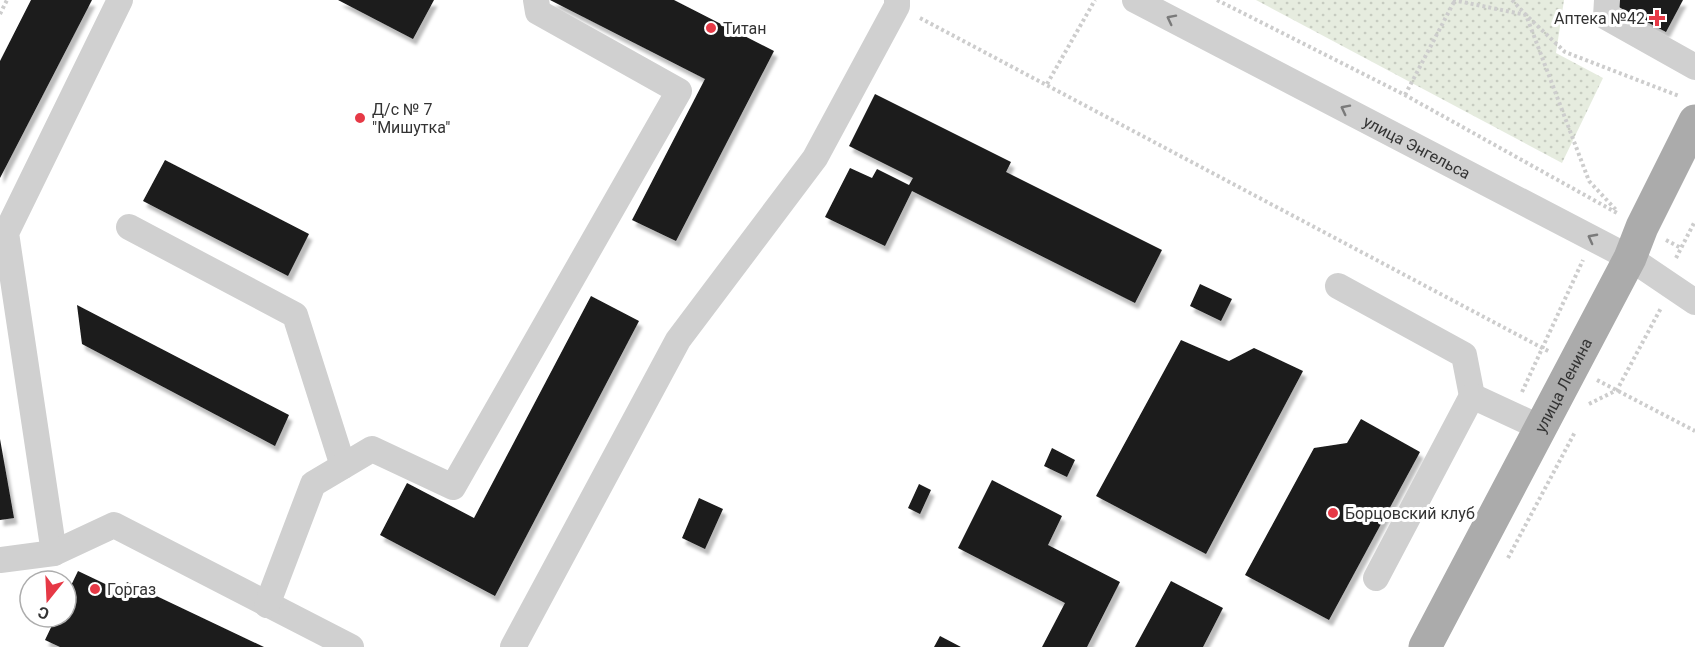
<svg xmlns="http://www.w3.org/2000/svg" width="1695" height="647" font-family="Roboto,sans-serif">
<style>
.park{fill:url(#park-dots)}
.building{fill:#1a1a1a;filter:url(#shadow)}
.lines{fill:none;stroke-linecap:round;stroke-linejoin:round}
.path{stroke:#cdcdcd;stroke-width:4;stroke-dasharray:3 3;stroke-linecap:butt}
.minor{stroke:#d0d0d0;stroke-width:26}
.major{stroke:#ababab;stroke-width:33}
.oneway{stroke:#7a7a7a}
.poi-dot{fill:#e63946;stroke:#fff;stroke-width:2}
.labels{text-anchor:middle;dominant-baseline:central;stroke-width:6;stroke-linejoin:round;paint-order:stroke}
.poi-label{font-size:16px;fill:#333;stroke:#fff;text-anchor:start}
.street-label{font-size:16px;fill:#333;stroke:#fff}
</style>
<defs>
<pattern id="park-dots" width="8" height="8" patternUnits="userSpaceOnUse" patternTransform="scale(1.5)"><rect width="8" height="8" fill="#e6ecdf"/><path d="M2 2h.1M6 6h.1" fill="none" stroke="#c6cbc0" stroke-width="1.8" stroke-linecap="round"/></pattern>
<filter id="shadow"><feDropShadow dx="3.5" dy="6" stdDeviation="1.5" flood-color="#0004"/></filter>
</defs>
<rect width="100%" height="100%" fill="#fff"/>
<path class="park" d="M1256 0H1564L1556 53 1603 78 1562 163Z"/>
<path class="building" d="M31 0H92L0 178V61Z
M338 0H434L413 39Z
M550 0H674L774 51 676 241 632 220 705 79Z
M1618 0H1683L1666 32 1615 5Z
M875 94 1011 162 1006 172 1162 250 1135 303 912 191 885 246 825 217 850 168 872 178 877 169 909 185 913 178 849 146Z
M165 160 309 234 288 276 143 201Z
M1200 284 1232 299 1221 321 1190 306Z
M591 296 639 321 495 596 380 535 407 483 474 518Z
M77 305 289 415 275 446 82 344Z
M1181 340 1229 361 1254 348 1303 371 1206 554 1096 496Z
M1361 419 1420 452 1329 620 1245 575 1314 448 1347 443Z
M0 439 14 518 0 520Z
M1052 448 1075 460 1067 477 1044 466Z
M992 480 1062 516 1048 545 1120 582 1087 647H1042L1065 603 958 548Z
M919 484 931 490 920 514 908 508Z
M699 498 723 509 705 549 682 538Z
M78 571 122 592 127 582 264 647H60L45 640 56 617H66V596Z
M1171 581 1223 608 1203 647H1135Z
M940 636 961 647H934Z"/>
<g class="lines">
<path class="path" d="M1217 0 1405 95 1617 213
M1453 0 1526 15 1565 52 1679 96
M1512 0 1526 15 1589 181 1617 211
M0 14 7 0
M920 18 1550 352
M1047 84 1095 0
M1405 95 1455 0
M1666 240 1681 248
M1676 258 1695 221
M1597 380 1695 431
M1522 392 1583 260
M1589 404 1617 390 1661 308
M1508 558 1575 432"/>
<g class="minor">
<path id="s1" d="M1135 0 1630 258 1695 302"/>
<path d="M1607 0 1606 17 1695 67"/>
<path d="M129 227 295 315 343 466"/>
<path d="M1338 286 1464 355 1472 396"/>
<path d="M54 553 6 233 120 0"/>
<path d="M0 560 54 553 114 525 351 647"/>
<path d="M1376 578 1472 396 1539 427"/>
<path d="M267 605 313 484 372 449 453 487 679 91 538 12 536 0"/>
<path d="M513 647 678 340 815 158 897 6V0"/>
</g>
<path class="major" id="s2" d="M1425 647 1630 258 1642 227 1695 121"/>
</g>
<defs><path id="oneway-chevron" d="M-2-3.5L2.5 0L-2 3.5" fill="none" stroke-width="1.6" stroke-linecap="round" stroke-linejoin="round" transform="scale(1.5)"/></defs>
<g class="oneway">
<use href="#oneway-chevron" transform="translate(1171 19) rotate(-153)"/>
<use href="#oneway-chevron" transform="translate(1345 109) rotate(-153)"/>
<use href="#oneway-chevron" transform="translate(1592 238) rotate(-152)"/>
</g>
<g class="poi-dot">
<path d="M1654 9h6v6h6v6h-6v6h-6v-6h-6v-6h6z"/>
<circle cx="711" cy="28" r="6"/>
<circle cx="360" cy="118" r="6"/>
<circle cx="1333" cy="513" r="6"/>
<circle cx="95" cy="589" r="6"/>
</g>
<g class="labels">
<g class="poi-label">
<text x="1645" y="18" text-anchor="end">Аптека №42</text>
<text x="723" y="28">Титан</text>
<text x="372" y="109">Д/с № 7<tspan x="372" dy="18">"Мишутка"</tspan></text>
<text x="1345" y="513">Борцовский клуб</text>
<text x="107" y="589">Горгаз</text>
</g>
<g class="street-label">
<text stroke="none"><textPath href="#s1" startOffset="318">улица Энгельса</textPath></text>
<text stroke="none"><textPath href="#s2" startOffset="296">улица Ленина</textPath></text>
</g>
</g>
<g transform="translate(48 599) rotate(198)"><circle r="28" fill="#ffffff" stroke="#adadad" stroke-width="1.5"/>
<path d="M0-4.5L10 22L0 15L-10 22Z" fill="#e63946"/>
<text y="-9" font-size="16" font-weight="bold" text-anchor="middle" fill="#333333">С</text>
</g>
</svg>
